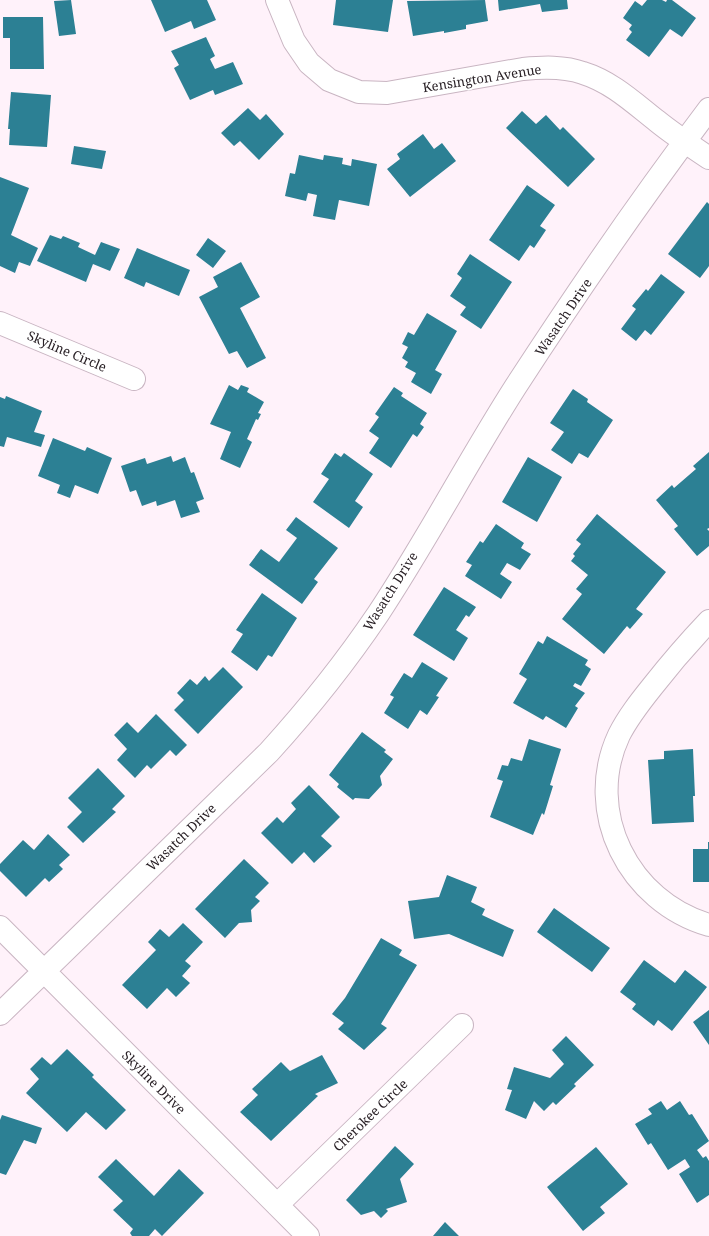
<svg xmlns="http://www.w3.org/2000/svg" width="709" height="1236" font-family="'Noto Serif',serif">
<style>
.building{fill:#2c8094}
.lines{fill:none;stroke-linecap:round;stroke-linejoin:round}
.minor-casing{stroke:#c9b5c2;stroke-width:24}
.minor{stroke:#fff;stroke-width:22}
.labels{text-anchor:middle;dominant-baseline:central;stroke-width:4;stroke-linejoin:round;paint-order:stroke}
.street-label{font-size:13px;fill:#292126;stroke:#fff}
</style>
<rect width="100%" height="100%" fill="#fff2fa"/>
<path class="building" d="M71 0 76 34 59 36 54 1Z
M151 0H207L216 20 194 29 191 21 165 32Z
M336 0H393L388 32 333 25Z
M485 0 488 21 466 25V29L444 33V31L413 36 407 1Z
M498 0H567L568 9 542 12 540 4 499 11Z
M647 0H662L666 2 667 0H672L696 18 682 37 670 29 649 57 626 40 632 32 629 29 632 25 623 18 635 1 642 6Z
M3 17H43L44 69H10V38H3Z
M206 37 215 56 210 59 215 69 233 62 243 84 215 95 213 90 190 100 174 68 179 65 171 51Z
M11 92 51 95 47 147 9 145 10 129H8Z
M248 108 260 120 266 114 284 134 259 160 240 141 234 146 221 133Z
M522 111 536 124 546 115 560 130 563 127 595 159 568 187 506 128Z
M423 134 434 149 442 143 456 161 410 197 387 169 400 159 397 154Z
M74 146 106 151 102 169 71 164Z
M299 155 323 160 324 155 343 158 342 164 351 166 352 159 377 164 369 206 339 200 335 220 313 216 317 195 308 193 306 201 285 196 290 173 295 174Z
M0 177 29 188 11 235 38 248 30 266 19 262 15 273 0 266Z
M527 185 555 205 540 226 546 230 534 248 530 245 519 261 489 240Z
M707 202 709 204V266L700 278 668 254Z
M50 235 61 239 63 236 80 243 78 247 95 255 101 242 120 249 110 271 93 264 86 282 37 261Z
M208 238 226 251 213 268 196 255Z
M137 248 190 270 179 296 146 282 144 287 124 278Z
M470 254 512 282 481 329 460 315 466 307 450 296 462 278 457 274Z
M241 262 260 297 240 308 266 358 247 368 237 351 229 354 199 297 218 287 213 277Z
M661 274 685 292 651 335 645 330 636 341 621 329 636 309 632 306 646 289 648 291Z
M427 313 457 331 435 370 442 374 431 394 411 382 416 373 405 367 408 362 402 358 408 347 402 344 408 332 414 335Z
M229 385 238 390 241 385 249 388 247 392 264 402 258 413 261 414 258 420 256 419 247 439 252 442 240 468 220 459 231 432 210 424Z
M394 387 403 393 401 396 427 413 420 424 424 427 417 437 413 434 391 468 369 453 379 438 369 431 379 417 375 414Z
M573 389 588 399 587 402 613 420 588 458 579 453 572 464 551 450 564 432 550 423Z
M6 396 42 411 34 432 45 435 41 447 7 437 4 447 0 446V397L5 399Z
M53 438 85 451 87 447 112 458 98 494 75 485 70 498 57 493 60 485 38 476Z
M709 452V528L707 529 709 531V546L697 556 674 529 678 526 656 500 672 485 674 488 696 469 693 466Z
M335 453 341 457 344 453 373 474 355 501 363 507 349 528 313 502 329 479 321 474Z
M171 456 173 462 185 457 191 473 194 472 204 499 196 502 200 512 181 518 175 500 157 506 156 501 142 506 136 490 130 492 121 466 145 458 147 464Z
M528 457 562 477 537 522 502 502Z
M597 514 666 572 636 609 643 614 630 629 627 626 604 654 562 619 582 594 576 589 588 575 571 561 575 556 573 554 581 544 576 540Z
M296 517 338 548 314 579 318 582 302 604 249 565 261 549 279 562 297 538 286 530Z
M496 524 524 543 521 548 531 554 520 570 507 563 500 574 512 582 501 599 465 576 472 565 466 562 480 541 483 543Z
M444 587 476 607 469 617 466 615 456 630 468 638 454 661 413 635Z
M262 593 297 618 272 657 268 655 257 671 231 652 243 634 236 630Z
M547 636 588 660 585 665 591 669 581 686 575 683 573 686 585 693 575 706 578 708 566 728 546 716 543 720 513 703 527 679 519 674 538 641 543 644Z
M422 662 448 678 436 696 439 697 427 715 420 710 408 729 384 713 394 697 390 695 404 673 412 678Z
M223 667 243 687 198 734 174 710 184 700 177 693 190 679 197 685 205 676 209 681Z
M156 714 187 745 176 756 170 750 151 769 147 765 135 778 117 760 127 749 114 735 127 722 138 733Z
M362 732 386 750 384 752 393 759 380 776 382 785 369 799 355 798 353 800 337 787 339 784 329 775Z
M529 739 561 749 550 785 553 786 544 815 542 813 533 835 490 817 503 781 497 779 502 765 508 766 511 758 522 761Z
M693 749 695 796H693L694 822 652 824 648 760 664 759V751Z
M98 768 125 796 112 809 116 812 83 843 67 827 82 812 68 798Z
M309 785 340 817 321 836 332 846 314 863 304 852 292 864 261 833 277 817 283 823 296 809 291 803Z
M48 834 70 855 59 865 63 869 49 882 45 878 26 897 0 871V864L23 840 34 850Z
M708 842H709V882H693V849H708Z
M244 859 269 883 255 897 260 901 251 910 252 922 239 923 225 938 195 909Z
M447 875 477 887 471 902 485 909 482 915 514 930 503 957 449 934 414 939 408 901 439 897Z
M554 908 610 948 592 972 537 932Z
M183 923 203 942 185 961 191 966 182 976 190 983 176 997 167 988 147 1009 122 985 156 950 148 942 160 929 169 937Z
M381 938 402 950 399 955 417 965 381 1024 387 1028 364 1050 338 1029 344 1023 332 1014 345 998Z
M644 960 675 983 685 970 707 987 672 1031 658 1020 654 1026 632 1009 636 1004 620 992Z
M709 1010V1045L693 1022Z
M566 1036 594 1065 574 1084 576 1086 556 1105 553 1102 544 1111 534 1101 526 1119 505 1110 512 1090 507 1089 514 1067 550 1078 564 1064 552 1050Z
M67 1049 94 1075 92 1077 126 1110 106 1130 86 1112 67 1132 26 1093 39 1079 30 1069 42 1057 51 1065Z
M322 1055 338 1083 315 1094 318 1096 271 1141 240 1112 258 1095 252 1089 281 1062 290 1071Z
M661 1101 667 1110 680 1101 689 1115 692 1114 709 1141 697 1150 703 1158 706 1156 709 1161V1195L697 1203 679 1174 690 1167 685 1159 668 1170 651 1143 648 1145 635 1124 652 1114 648 1109Z
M2 1115 42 1128 36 1144 24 1140 6 1175 0 1173V1120Z
M395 1146 414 1164 400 1179 407 1202 386 1209 388 1211 381 1218 374 1211 361 1215 346 1200Z
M596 1147 628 1184 600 1207 605 1213 583 1231 547 1187Z
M116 1159 154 1196 179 1169 204 1193 162 1236 155 1229 149 1236H132L130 1233 133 1229 113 1210 123 1201 98 1177Z
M445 1222 459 1236H433Z"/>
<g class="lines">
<g class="minor-casing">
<path id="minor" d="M277 0 294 41 309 63 329 80 359 92 387 93 523 69C543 67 564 66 583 73 612 82 634 103 657 121 673 134 691 146 709 158
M0 323 134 379
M709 621C689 642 670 664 652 687 640 702 628 717 619 735 583 812 629 902 709 925
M0 927 308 1236
M0 1014 269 752C308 709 345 663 378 614 427 540 468 461 516 386 577 292 641 199 709 109
M277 1205 462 1025"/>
</g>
<use href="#minor" class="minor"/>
</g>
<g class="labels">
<g class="street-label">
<text transform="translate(482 78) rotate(-9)">Kensington Avenue</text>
<text transform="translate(563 317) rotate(-56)">Wasatch Drive</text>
<text transform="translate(67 351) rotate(23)">Skyline Circle</text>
<text transform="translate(390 591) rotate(-58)">Wasatch Drive</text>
<text transform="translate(181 837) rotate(-44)">Wasatch Drive</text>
<text transform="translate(154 1082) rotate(45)">Skyline Drive</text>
<text transform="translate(370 1115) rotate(-44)">Cherokee Circle</text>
</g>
</g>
</svg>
